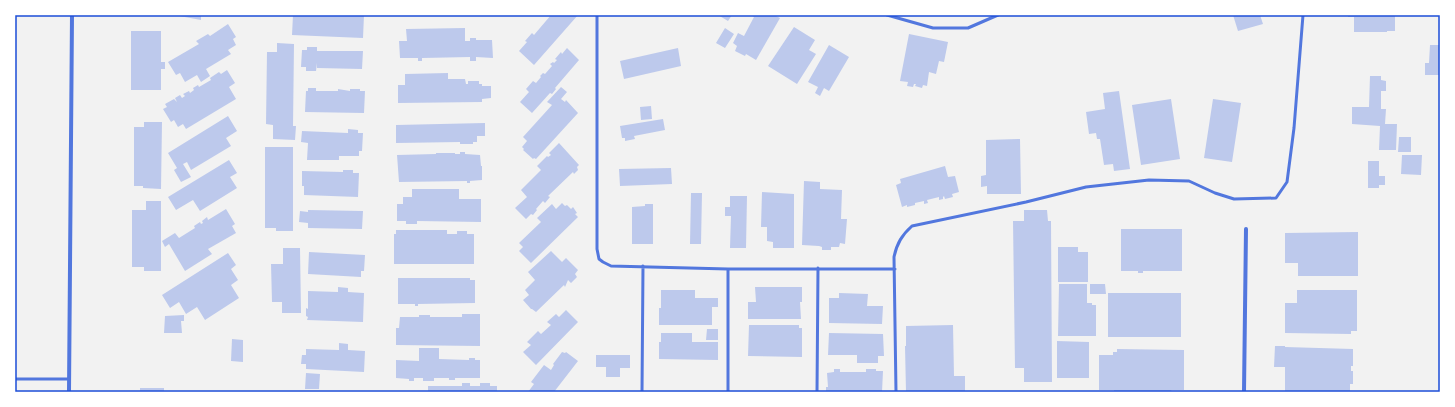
<svg xmlns="http://www.w3.org/2000/svg" width="1455" height="407" font-family="'Exo 2',sans-serif">
<style>
.building{fill:#bdc9ec}
.lines{fill:none;stroke-linecap:round;stroke-linejoin:round}
.service{stroke:#5277de;stroke-width:3}
.minor{stroke:#5277de;stroke-width:4}
.neatline{fill:none;stroke:#1d4ed8;stroke-width:1.5}
</style>
<rect width="100%" height="100%" fill="#f2f2f2"/>
<path class="building" d="M174 15H201V20Z
M293 15H364L363 38 292 35Z
M551 15H578L534 65 519 51 527 42 525 41 532 33 534 35Z
M718 15H732L728 21Z
M751 15H774L780 18 756 60 746 54 745 56 735 51 737 46 733 43 738 33 744 36 754 17Z
M1233 15H1260L1263 24 1238 31Z
M1348 15H1395V31H1387V32H1354V17H1348Z
M228 24 236 37 233 39 236 45 228 50 231 54 206 69 210 76 201 82 197 75 185 82 180 73 176 75 168 62 199 44 196 41 208 34 210 36Z
M794 27 815 40 809 50 816 54 797 84 768 66Z
M465 28V41H470V38H476V40H492L493 58 476 57V61H470V57L422 58V61H418V58H400L399 41H407L406 29Z
M725 28 734 34 725 48 716 43Z
M131 31H161V62H165V69H161V90H131Z
M909 34 948 42 944 62 939 61 936 74 929 72 927 86 923 85 922 88 915 86 916 84H914L913 87 907 86 908 82 900 81Z
M277 43 294 44 293 126H296L295 140 273 139V125L266 124 267 52H277Z
M829 45 849 57 829 91 824 88 820 96 815 93 818 87 808 82Z
M1430 45H1440V75H1425V63H1429Z
M307 47H317V51H363L362 69 317 68V63L316 71H306V67H301L302 50H307Z
M567 48 579 60 555 88 556 89 552 94 550 93 532 113 520 102 529 92 526 89 533 81 536 83 541 77 540 76 543 73 545 74 552 66 550 64 553 62 554 63 557 60 555 59 561 52 562 54Z
M678 48 681 66 624 79 620 61Z
M227 70 235 83 229 87 236 99 186 129 183 124 178 127 174 120 171 122 163 109 167 107 165 104 174 99 177 102 175 98 180 95 182 98 185 96 183 94 189 91 190 93 194 90 193 88 198 85 199 87 211 80 210 78 219 72 221 74Z
M448 73V79H465L466 84H468V81H479V84H482V86H491V98L482 99V102L398 103V85H405V74Z
M1370 76H1381V80L1386 81V91H1381V109H1386L1385 124H1397L1396 150H1379L1380 126 1352 124V107H1369Z
M561 87 567 92 561 99 565 102 566 100 578 113 536 159 534 158 533 159 523 150 524 149 522 147 527 141 523 137 552 105 547 102Z
M308 88H316V91H338V89L350 91V89H360V91H365L364 113 305 112 306 91H308Z
M1119 91 1130 169 1114 171 1113 164 1104 165 1100 139H1097L1096 133 1089 134 1086 112 1105 109 1103 93Z
M1171 99 1180 159 1141 165 1132 105Z
M1213 99 1241 103 1232 162 1204 158Z
M651 106 652 119 641 120 640 107Z
M228 116 237 131 226 138 231 146 191 170 187 162 183 164 191 177 181 182 174 170 177 168 168 153Z
M663 119 665 130 634 136 635 139 625 141V138H622L620 126Z
M144 122H162L161 189 143 188V186H134V127H144Z
M485 123V136H477V142H473V144H460V142L396 143V125Z
M348 129 358 130V133H363L362 151H359V156H339V160H307L308 143 301 142 302 131 348 133Z
M1399 137H1411V152H1398Z
M1020 139 1021 194H987V186L981 187V176L986 175V140Z
M559 143 579 165 577 167 578 170 574 174 573 172 548 196 550 197 545 203 543 201 536 209 537 210 533 215 531 214 526 219 515 208 527 197 521 190 541 170 537 166 547 156 548 157 551 155 549 153Z
M265 147H293V231H276V228H265Z
M460 152H465V154L480 155 481 166H482V180L470 181V183H467V181L399 182 397 155 436 154V153H455V154H460Z
M1402 155H1422L1421 175 1401 174Z
M229 160 237 173 230 177 237 188 200 211 193 200 176 210 168 197Z
M1368 161H1379V176H1385V185H1379V188H1368Z
M945 166 948 177 955 176 959 192 952 194 953 197 945 199 944 196 943 197V199L939 200V197L927 200 928 203 924 204V201L915 203V205L907 207V205L902 207 896 185 901 183 900 179Z
M671 168 672 184 620 186 619 169Z
M343 170H353V173H359L358 197 304 195V186H302V171L343 172Z
M804 181 820 182V189L842 190 841 219H847L845 244 840 243 839 247H831V250H822V247L819 246 802 245Z
M412 189H459V199H481V222L417 221V224H406V221H397V204H403V197H412Z
M762 192 794 194V248H773V242L767 241V227H761Z
M691 193H702L701 244H690Z
M730 196H747L746 248H730L731 216H725V207H730Z
M146 201H161V271H144V267H132V210H146Z
M562 203 565 206 567 205 571 209 573 207 577 213 575 214 578 217 531 263 519 251 523 247 519 243 541 222 537 218 552 204 556 209Z
M645 204H653V244H632V207L645 206Z
M226 209 235 224 232 226 236 233 208 249 212 254 185 271 169 244 165 247 162 241 175 233 179 238 195 228 194 226 200 222 201 224 203 223 202 221 207 217 208 220Z
M308 210 363 211 362 229 308 228V223L299 222 300 211 308 212Z
M1024 210H1047L1048 221H1051L1052 382H1024V368H1015L1013 221H1024Z
M1121 229H1182V271H1143V273H1138V271H1121Z
M396 230H447V234H457V231H467V234H474V264H394V234H396Z
M1358 232V276H1298V263H1285V233Z
M1058 247H1078V252H1088V282H1058Z
M283 248H300L301 313H282V302H272L271 264H283Z
M551 251 562 262 566 258 578 270 575 274 577 277 571 283 568 280 565 287 564 285 536 312 532 309H531L523 300 529 295 525 290 535 280 528 272Z
M309 252 365 255 364 271H361V277L308 274Z
M228 253 236 265 231 269 238 280 231 285 239 298 205 320 197 307 186 314 179 302 170 308 162 295Z
M398 278H470V280H475V303L418 304V306H415V304H398Z
M1059 284H1087V303H1092V305H1096V336H1058Z
M1090 284H1105L1106 294H1090Z
M338 287 348 288V292L364 293 363 322 307 320 308 317 306 316V308L308 309V291L338 292Z
M755 287H802V302H800L801 319H748V302H756Z
M661 290H695V298H718V307H712V325H659V308H661Z
M1297 290H1357V331H1351V334L1285 333V303H1297Z
M839 293 868 294 867 306H883L882 324 829 323V298H839Z
M1108 293H1181V337H1108Z
M566 310 578 322 536 365 523 352 531 345 527 342 538 331 541 334 551 325 547 322 556 314 559 317Z
M462 314H480V346L396 345V328H399L400 317H419V315H430V317H462Z
M184 315V321H181L182 333H164L165 316Z
M749 325H799V328H802V357L748 356Z
M953 325 954 376H965V392H906L905 346H906V326Z
M707 329H718V340H706Z
M661 333H692V342H718V360L659 359V342H661Z
M829 333 883 334 884 356H878V363H857V355H828Z
M232 339 243 340V362L231 361Z
M1057 341 1089 342V378H1057Z
M339 343 348 344V350L365 351 364 372 306 369V364H301L302 355H306V349L339 350Z
M1275 346H1285V347L1353 349V366H1351V371H1353V384H1350V392H1285V367H1274Z
M419 348H439V359L469 360V358H475V360H480V378H455V380H449V378H434V381H423V378H414V381H409V379L396 378V360L419 361Z
M1117 349 1184 350V390H1171L1172 392H1114V390H1099V355H1113V352H1117Z
M562 352 565 353 566 352 578 361 554 392H528L534 384 531 382 544 365 551 370 554 365 553 364Z
M596 355H630V368H620V377H606V367H596Z
M834 369H840V372H866V369H876V371H883L882 392H826V387H828L827 373 834 372Z
M306 373 320 374 319 389H305Z
M462 383H470V386H480V383H490V386H497V392H428V386H462Z
M140 388H164V392H140Z"/>
<g class="lines">
<path class="service" d="M597 15V249L599 259 603 262 611 266 728 269H895
M887 15 933 28H968L998 15
M15 379H69
M642 392 643 266
M728 392V269
M817 392 818 268
M896 392 894 257C897 243 902 235 912 226L1026 202 1086 187 1149 180 1189 181 1215 193 1234 199 1276 198 1287 182 1294 128 1303 15"/>
<path class="minor" d="M69 392 72 15
M1244 392 1246 229"/>
</g>
<rect width="1455" height="407" fill="none" stroke="#ffffff" stroke-width="32"/>
<rect x="16" y="16" width="1423" height="375" class="neatline"/>
</svg>
